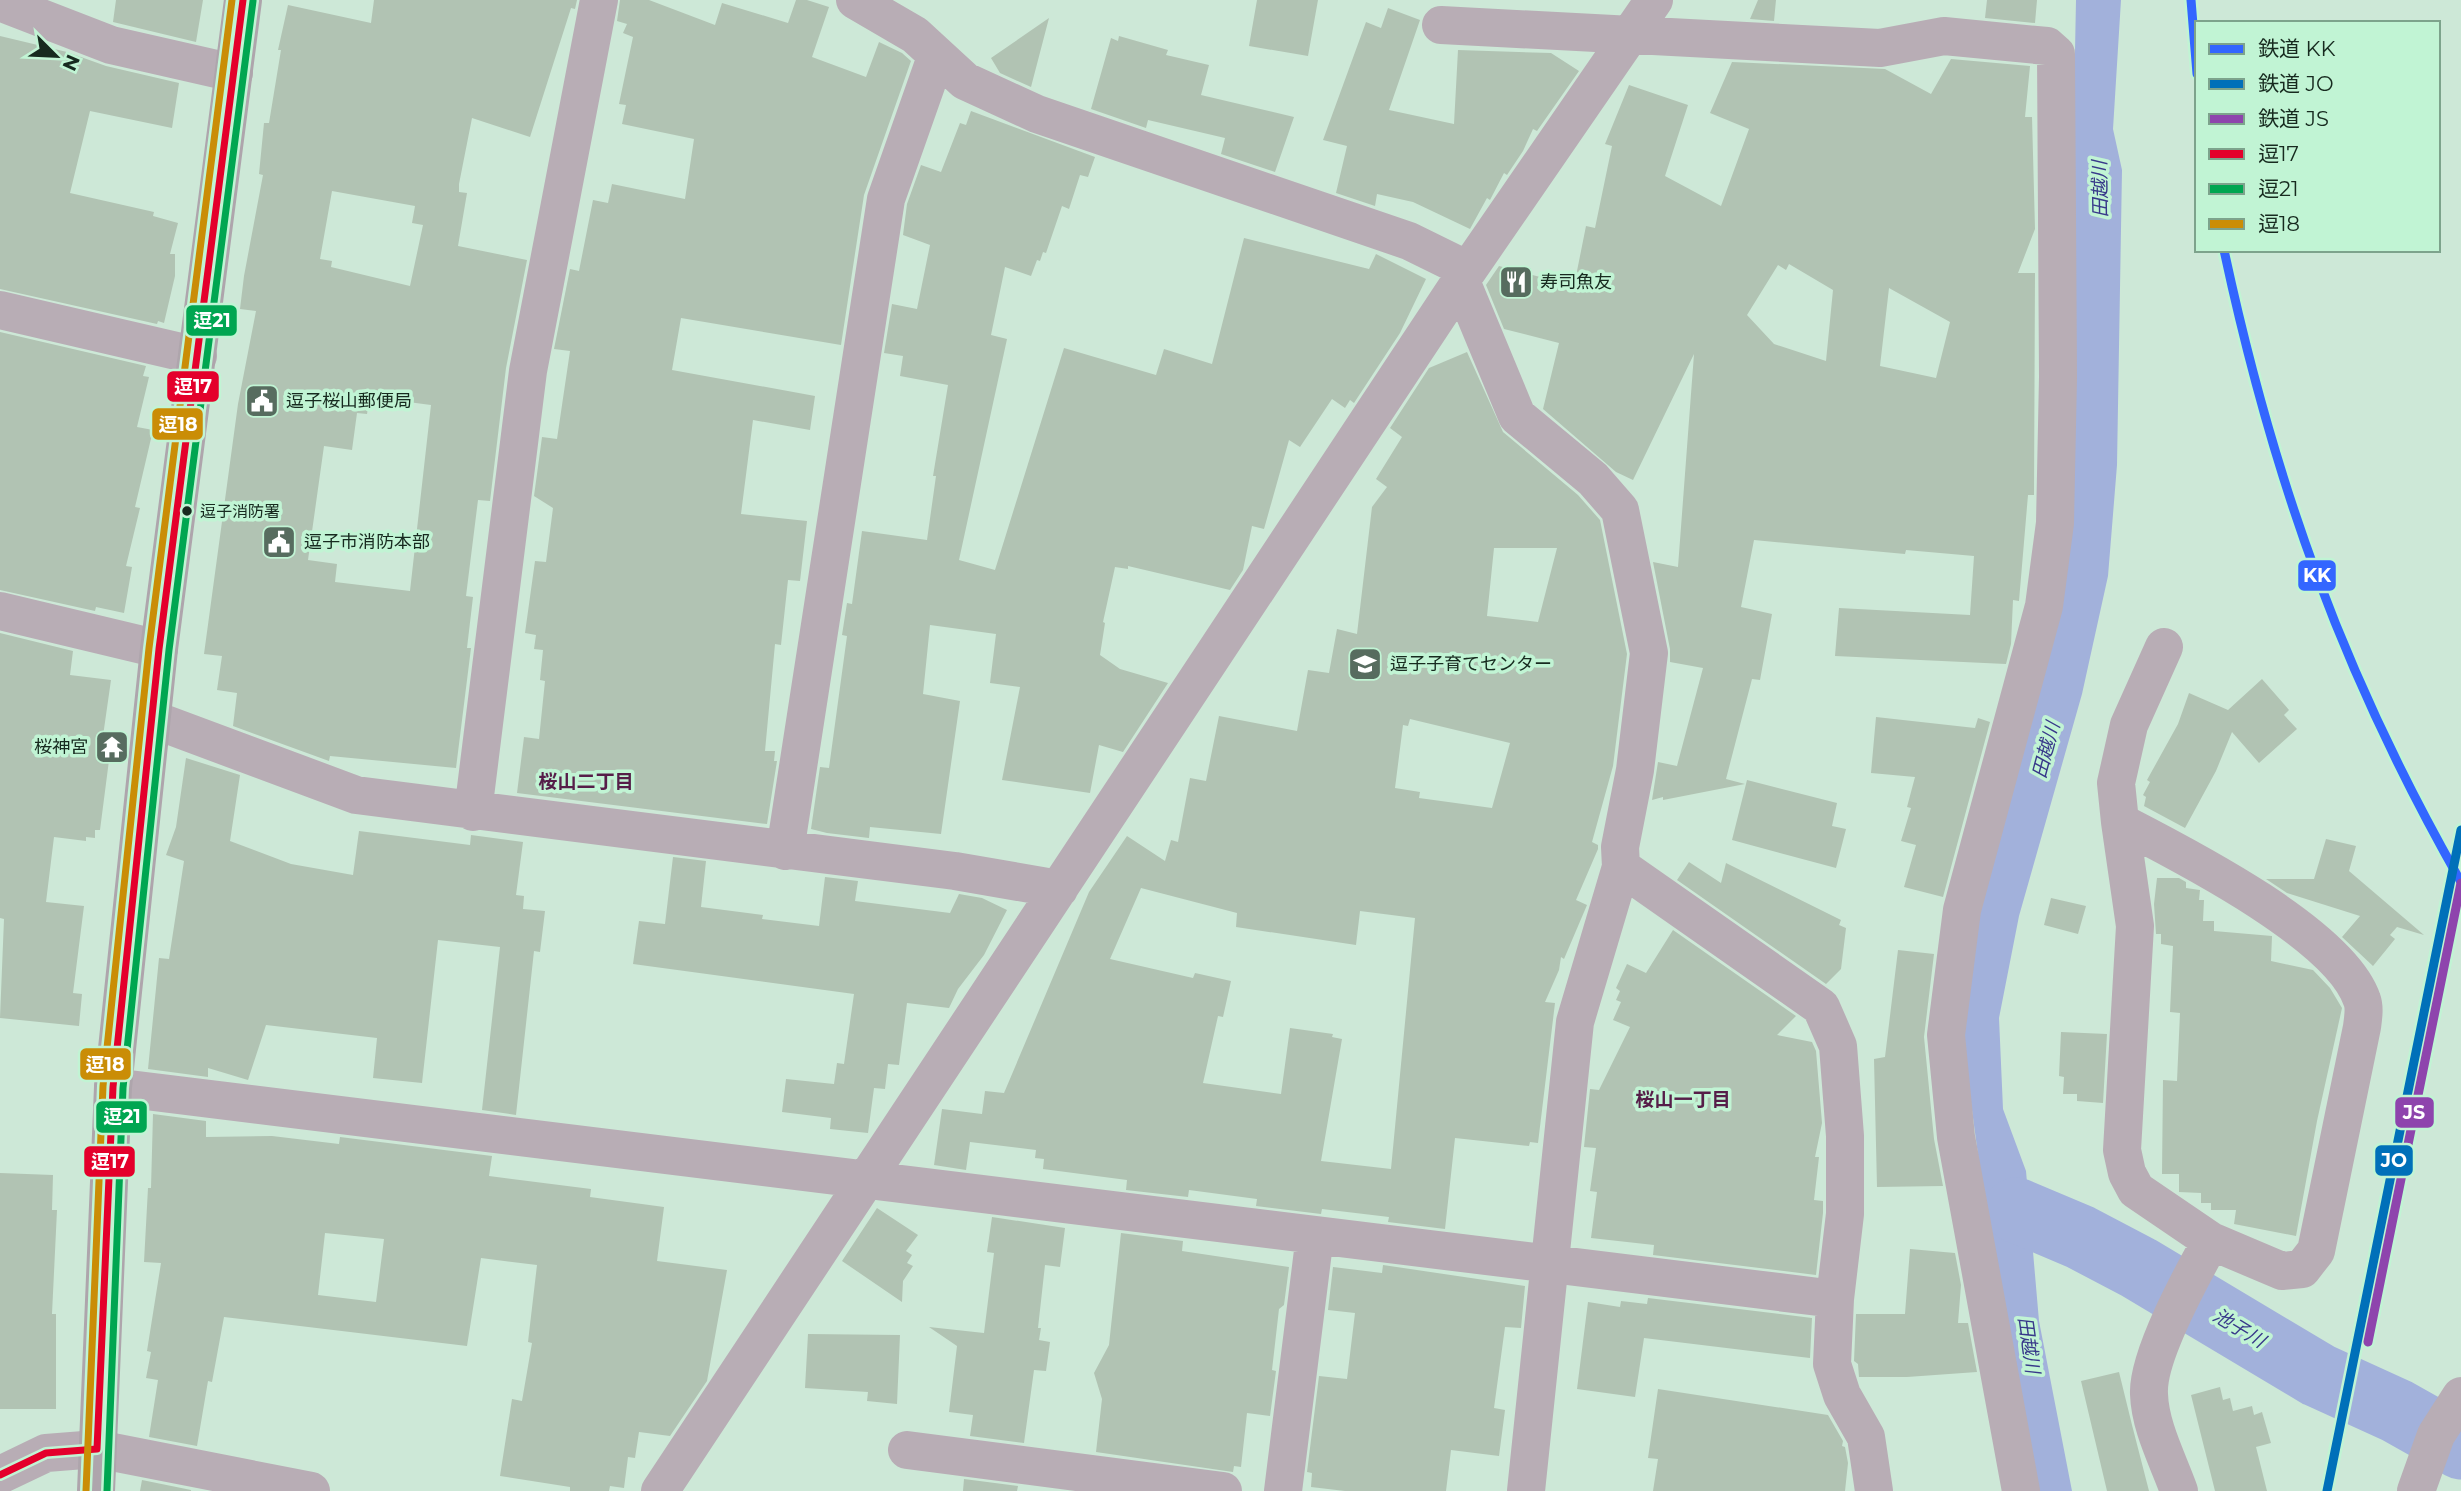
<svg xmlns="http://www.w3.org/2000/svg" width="2461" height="1491" font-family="Montserrat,'Noto Sans JP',sans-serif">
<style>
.water{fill:#a2b1db}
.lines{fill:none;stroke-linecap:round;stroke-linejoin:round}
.river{stroke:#a2b1db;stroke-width:65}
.building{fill:#b1c3b3;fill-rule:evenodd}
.minor{stroke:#b8adb5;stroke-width:38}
.major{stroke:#aea5ac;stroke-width:38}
.bus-1-casing{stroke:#c1f4d4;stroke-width:12}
.bus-2-casing{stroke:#c1f4d4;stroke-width:12}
.bus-3-casing{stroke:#c1f4d4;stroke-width:12}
.bus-1{stroke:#e4002b;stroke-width:7}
.bus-2{stroke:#00a651;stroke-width:7}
.bus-3{stroke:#ca8d06;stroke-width:7}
.rail-1-casing{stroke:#c1f4d4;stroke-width:14}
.rail-2-casing{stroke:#c1f4d4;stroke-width:14}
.rail-3-casing{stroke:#c1f4d4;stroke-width:14}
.rail-1{stroke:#36f;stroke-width:9}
.rail-2{stroke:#0070b9;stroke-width:9}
.rail-3{stroke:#8e44ad;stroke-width:9}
.bus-dot{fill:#172a1f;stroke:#c1f4d4;stroke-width:2.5}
.labels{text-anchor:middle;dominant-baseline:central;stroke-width:7;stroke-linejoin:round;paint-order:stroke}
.bus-label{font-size:16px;fill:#172a1f;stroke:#c1f4d4;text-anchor:start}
.poi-label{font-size:18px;fill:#172a1f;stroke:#c1f4d4;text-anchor:start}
.water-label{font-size:19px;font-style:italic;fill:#38398a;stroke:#c1f4d4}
.neighbourhood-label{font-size:19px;font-weight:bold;fill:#561e49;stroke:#c1f4d4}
.line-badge{stroke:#c1f4d4;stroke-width:2.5}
.badge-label{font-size:19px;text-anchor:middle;font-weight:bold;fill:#fff}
</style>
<rect width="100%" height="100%" fill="#cde8d7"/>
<path class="water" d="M2076 0H2121L2113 129 2122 170 2117 465 2108 576 2082 694 2019 916 1999 1018 2003 1109 2026 1171 2039 1321 2072 1491H2037L1983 1192 1965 1058 1964 999 1975 923 2054 639 2073 154Z"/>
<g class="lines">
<path class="river" d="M2016 1210 2080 1237 2139 1268 2318 1375 2397 1411 2461 1447"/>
</g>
<path class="building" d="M116 0H203L196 42 113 22Z
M374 0H577L575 9 571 8 530 137 472 118 459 184V192L467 193 458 246 527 260 506 368 490 501 478 500 466 596 473 597 467 648H471L456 768 330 756 329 761 233 726 237 693 217 690 222 656 204 654 238 404 256 311 240 309 244 276 263 175 259 174 264 123H269L281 50H278L288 5 371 23ZM332 191 415 206 412 223 423 225 410 286 331 267 332 261 320 259ZM370 397 431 405 410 591 335 582 337 564 308 560 324 446 352 450 357 413 367 414Z
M620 0H649L715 25 722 3 788 23 796 0H807L829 7 812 57 866 77 879 42 902 53 911 61 864 195 841 345 681 318 672 370 815 396 810 430 753 420 741 514 807 521 800 581 788 580 781 645 775 644 765 751H775L774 761H777L767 824 517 793 524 737 539 739 545 681 540 680 543 650 534 649 536 635 525 633 535 561 546 562 553 508 534 496 542 437 557 439 570 351 554 349 570 269 579 271 593 200 608 203 612 184 685 199 694 139 622 124 626 105 619 104 633 37 623 33 627 24 617 21Z
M1257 0H1318L1308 56 1249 46Z
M1758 0H1776L1774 21 1750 19Z
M1987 0H2037L2035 23 1985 18Z
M1388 8 1420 20 1389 110 1454 124 1458 50 1551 53 1579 71 1537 131 1533 129 1523 151 1507 175 1504 173 1490 200 1487 198 1470 229 1413 202 1377 194 1375 206 1336 193 1347 146 1323 140 1366 22 1381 28Z
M1049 18 1031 87 1000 73 991 58Z
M0 36 67 52 106 66 179 83 172 128 90 111 70 193 154 212 153 216 178 223 170 254H175V276L164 323 158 321 157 324 0 289Z
M1119 36 1168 50 1166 55 1209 65 1201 95 1294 117 1275 172 1221 154 1225 138 1148 120 1146 128 1091 109 1111 38 1118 41Z
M1951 59 2030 66 2025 117H2032L2035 229 2018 273H2035L2034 495H2028L2019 601 2013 600 2011 644 2006 664 1835 656 1839 608 1970 615 1974 556 1906 550 1905 554 1754 540 1741 607 1772 614 1760 680 1752 679 1726 779 1745 784 1663 800V797L1652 800 1658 762 1677 766 1703 668 1670 662V649L1653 562 1678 567 1694 354 1633 480 1616 472 1543 409 1559 343 1504 329 1486 285 1499 266 1574 286 1586 226 1595 228 1612 146 1605 144 1629 85 1688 105 1665 176 1721 206 1749 129 1710 113 1732 62 1885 69 1931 94ZM1789 264 1833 290 1826 361 1774 344 1747 315 1778 265 1786 270ZM1889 288 1950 322 1936 378 1880 366Z
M971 111 1095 157 1088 177 1080 175 1069 209 1062 206 1046 253 1043 252 1040 261 1037 260 1031 276 1005 267 991 335 1007 339 959 560 995 570 1064 348 1156 375 1164 349 1212 364 1244 238 1369 269 1376 254 1426 279 1400 333 1354 403 1350 400 1345 408 1332 399 1300 447 1289 440 1264 529 1252 526 1243 570 1230 590 1128 566V569L1115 567 1103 622 1105 623 1100 655 1120 669 1168 683 1123 752 1099 745 1090 793 1002 780 1020 687 990 683 996 634 930 625 923 694 960 701 941 834 870 827 869 838 827 833 811 829 820 767 829 768 847 636 842 635 847 603 852 604 862 531 927 540 936 476H933L948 385 900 376 903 356 884 353 892 304 917 309 930 245 903 235 907 204 921 165 941 172 960 123 966 125Z
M0 332 146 366 143 376 149 377 137 427 153 430 135 507 140 508 126 566 132 567 124 613 96 607 95 611 0 590Z
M1467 352 1503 432 1578 495 1600 520 1627 654 1613 766 1592 842 1598 845V849L1576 900 1587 905 1564 959 1561 957 1559 970 1545 1002 1555 1003 1538 1143 1530 1142 1529 1146 1455 1138 1445 1229 1388 1222 1389 1217 1322 1209 1321 1214 1256 1206 1257 1199 1189 1190 1188 1197 1126 1190 1127 1180 1043 1169 1044 1159 1035 1158 1036 1150 970 1142 966 1170 934 1165 942 1109 982 1114 985 1091 1004 1093 1089 892 1127 836 1165 861 1171 840 1178 842 1190 778 1206 781 1219 716 1297 731 1308 670 1329 673 1337 629 1357 634 1372 507 1387 487 1376 479 1402 437 1390 428 1429 368ZM1494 548H1557L1538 622 1487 616ZM1410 719 1510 743 1492 808 1419 798 1420 792 1395 788 1403 725 1408 726ZM1141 888 1237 913 1236 927 1356 945 1360 911 1415 918 1391 1169 1321 1161 1342 1039 1332 1037 1333 1034 1290 1028 1281 1094 1203 1083 1218 1016 1223 1017 1231 981 1195 973 1193 978 1110 959Z
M0 633 73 651 70 675 111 680 103 736 112 737 100 830H95V838L86 837V841L54 837 46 902 84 906 73 993 82 994 79 1026 0 1018 4 919 0 918Z
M2262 679 2289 710 2284 715 2297 729 2259 763 2232 732 2216 771 2185 828 2144 806 2146 797 2143 795 2150 782 2147 780 2178 724 2189 693 2228 710Z
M1876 717 1975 728 1978 718 1990 722 1943 897 1904 887 1916 845 1901 841 1911 808 1907 807 1915 777 1871 773Z
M186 758 240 775 230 841 291 864 353 875 359 831 470 845 471 835 523 842 516 895 524 896 523 909 545 911 540 952 534 951 516 1115 482 1110 500 947 438 940 422 1083 373 1078 377 1038 266 1025 248 1080 208 1068V1077L148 1069 159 958 169 959 184 861 166 855 176 827Z
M1747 780 1837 803 1832 826 1846 829 1836 868 1732 840Z
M2326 839 2356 846 2349 871 2424 935 2397 927 2390 935 2395 939 2373 966 2342 937 2360 916 2287 893 2266 879H2314Z
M673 857 706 861 701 907 763 915 762 919 819 926 825 877 858 881 855 901 950 913 959 894 982 898 1007 910 984 955 958 989 949 1008 907 1003 899 1065 888 1064 885 1089 874 1088 868 1133 830 1129 831 1118 782 1112 786 1079 834 1084 837 1063 844 1064 854 994 633 964 639 921 665 924Z
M1689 862 1721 883 1726 863 1841 920 1839 925 1846 928 1841 969 1826 984 1677 880Z
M2157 878H2179L2186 882V888L2200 890 2199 900H2204L2203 921H2214V931L2272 936 2271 961 2313 970 2330 988 2342 1008 2317 1121 2296 1236 2234 1224 2236 1210H2211V1203H2201V1193L2179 1192V1174H2162L2163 1080 2177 1081 2180 1013 2170 1012 2173 946 2161 944V934H2156L2154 904Z
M2051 898 2086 906 2078 934 2044 925Z
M1673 930 1796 1016 1777 1035 1812 1042 1816 1051 1822 1123 1815 1157H1819L1814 1200 1823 1201V1213L1816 1275 1653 1255 1654 1245 1591 1238 1597 1192 1590 1191 1596 1148 1584 1147 1590 1089 1599 1090 1630 1027 1613 1020 1621 1002 1616 1000 1620 991 1616 988 1627 964 1646 973Z
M1898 950 1934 954 1924 1037 1934 1139 1943 1186 1877 1187 1874 1059 1885 1057Z
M2061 1032 2107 1034 2103 1103 2077 1101V1094H2063L2064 1077 2059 1076Z
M153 1114 206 1121V1137L272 1136 339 1144 340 1137 492 1156 489 1176 591 1189 590 1197 664 1207 657 1261 727 1270 707 1381 670 1436 639 1432 635 1458 628 1457 624 1488 610 1486 609 1491H570V1487L500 1476 512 1399 522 1401 532 1343 528 1342 537 1265 481 1258 467 1346 224 1317 212 1382 208 1381 197 1446 149 1437 158 1380 146 1378 151 1352 147 1351 161 1263 144 1262 148 1188H151ZM325 1233 384 1239 376 1302 318 1295Z
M0 1173 53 1175 52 1210H57L52 1314H56V1409H0Z
M877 1208 918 1235 906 1251 912 1255 907 1263 913 1266 903 1281 902 1302 842 1261Z
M992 1217 1065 1228 1060 1267 1045 1265 1038 1328H1041L1039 1340 1050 1342 1046 1371 1034 1370 1024 1443 970 1436 973 1415 949 1412 957 1346 929 1327 984 1333 994 1253 987 1252Z
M1121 1233 1183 1241 1182 1251 1289 1267 1284 1305 1279 1309 1272 1370 1276 1371 1270 1416 1247 1413 1241 1467 1234 1466 1233 1472 1096 1452 1102 1399 1094 1373 1109 1345Z
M1910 1249 1955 1253 1961 1285 1958 1323H1968L1977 1372 1907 1377H1859L1858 1364 1854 1361 1856 1314H1905Z
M1383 1265 1525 1286 1521 1328 1505 1327 1494 1408 1505 1410 1499 1456 1451 1450 1446 1491H1345L1311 1487 1312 1473 1307 1472 1319 1376 1347 1379 1355 1313 1328 1310 1333 1267 1382 1273Z
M1648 1298 1812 1318 1810 1358 1644 1338 1635 1397 1577 1389 1588 1302 1620 1307 1621 1301 1647 1304Z
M808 1334 900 1335 897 1404 867 1401 868 1392 805 1388Z
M2119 1372 2132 1425 2149 1491H2107L2081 1381Z
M2220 1387 2223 1400 2230 1398 2233 1411 2252 1406 2254 1415 2262 1412 2271 1443 2256 1447 2267 1491H2215L2191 1395Z
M1658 1389 1828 1415 1843 1441 1842 1446 1845 1447 1848 1463 1845 1491H1653L1658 1459 1648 1458Z
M964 1479 1018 1486 1017 1491H963Z
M142 1480 191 1490V1491H140Z"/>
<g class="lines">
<path class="minor" d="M855 0 915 35 965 81 1037 114 1409 241 1468 270
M0 2 111 45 234 73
M1441 25 1880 48 1944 36 2047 46 2056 54 2058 377 2055 523 2044 606 1962 910 1946 1035 1956 1137 2021 1491
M1461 281 1517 416 1593 479 1620 510 1649 653 1635 770 1620 847 1621 867 1575 1022 1526 1491
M0 310 198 356
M0 611 159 649
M152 719 356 795 955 871 1059 889
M473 812 528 371 599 0
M2120 822C2182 854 2340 934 2362 1000 2365 1008 2363 1019 2362 1027L2316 1251 2302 1269 2282 1271 2211 1241 2136 1190 2127 1173 2122 1150 2135 926Z
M2120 822 2116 783 2129 725 2164 647
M785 851 886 199 936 57
M1621 867 1821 1007 1838 1046 1845 1136V1214L1835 1299 1832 1364 1842 1395 1866 1437 1874 1491
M113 1087 1835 1299
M907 1450 1223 1491
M0 1475 46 1453 97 1449 311 1491
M660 1491 1468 270 1654 0
M1283 1491 1315 1235
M2179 1491C2168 1460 2150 1427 2149 1394 2147 1357 2192 1275 2211 1241
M2416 1491 2436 1435 2461 1396"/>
<path class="major" d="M96 1491 113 1087 159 649 243 0"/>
<g class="bus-1-casing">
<path id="bus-1" d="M0 1475 46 1453 97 1449 113 1087 159 649 243 0"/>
</g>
<g class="bus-2-casing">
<path id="bus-2" d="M107 1491 123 1088 169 650 253 1"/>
</g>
<g class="bus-3-casing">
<path id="bus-3" d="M86 1491 103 1086 149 648 232 0"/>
</g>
<use href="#bus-1" class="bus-1"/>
<use href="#bus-2" class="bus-2"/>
<use href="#bus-3" class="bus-3"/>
<g class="rail-1-casing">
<path id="rail-1" d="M2191 0 2197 74
M2224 250C2274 483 2343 675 2461 882"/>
</g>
<g class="rail-2-casing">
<path id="rail-2" d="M2327 1491 2461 830"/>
</g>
<g class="rail-3-casing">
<path id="rail-3" d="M2368 1342 2461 883"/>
</g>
<use href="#rail-1" class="rail-1"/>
<use href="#rail-2" class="rail-2"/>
<use href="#rail-3" class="rail-3"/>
</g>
<defs>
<g id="restaurant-square" transform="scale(1.75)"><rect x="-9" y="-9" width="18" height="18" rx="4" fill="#576c5f" stroke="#c1f4d4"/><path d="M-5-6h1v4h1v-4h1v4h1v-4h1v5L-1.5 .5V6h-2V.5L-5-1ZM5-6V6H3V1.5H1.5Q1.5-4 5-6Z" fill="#fff"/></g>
<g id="civic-square" transform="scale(1.75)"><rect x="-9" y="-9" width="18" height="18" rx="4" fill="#576c5f" stroke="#c1f4d4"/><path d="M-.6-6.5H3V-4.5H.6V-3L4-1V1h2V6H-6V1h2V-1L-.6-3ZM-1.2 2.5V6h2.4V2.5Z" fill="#fff"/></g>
<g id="school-square" transform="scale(1.75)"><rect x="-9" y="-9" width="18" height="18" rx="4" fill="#576c5f" stroke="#c1f4d4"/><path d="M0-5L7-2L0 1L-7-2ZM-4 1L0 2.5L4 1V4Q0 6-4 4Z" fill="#fff"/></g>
<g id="temple-square" transform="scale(1.75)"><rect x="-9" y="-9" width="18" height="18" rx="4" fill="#576c5f" stroke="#c1f4d4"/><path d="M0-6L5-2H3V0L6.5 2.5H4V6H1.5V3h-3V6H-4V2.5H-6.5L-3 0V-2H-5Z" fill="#fff"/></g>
</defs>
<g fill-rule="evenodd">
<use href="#restaurant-square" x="1516" y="282"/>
<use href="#civic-square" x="262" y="401"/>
<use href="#civic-square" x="279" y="542"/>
<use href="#school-square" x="1365" y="664"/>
<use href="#temple-square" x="112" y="747"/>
</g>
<circle class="bus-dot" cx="187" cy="511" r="6"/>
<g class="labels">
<g class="bus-label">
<text x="200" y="511">逗子消防署</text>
</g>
<g class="poi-label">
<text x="1540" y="282">寿司魚友</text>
<text x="286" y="401">逗子桜山郵便局</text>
<text x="304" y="542">逗子市消防本部</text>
<text x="1390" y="664">逗子子育てセンター</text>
<text x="88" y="747" text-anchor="end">桜神宮</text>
</g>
<g class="water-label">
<text transform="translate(2100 189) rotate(-91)">田越川</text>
<text transform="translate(2046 750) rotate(-75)">田越川</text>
<text transform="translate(2239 1328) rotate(31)">池子川</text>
<text transform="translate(2029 1345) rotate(82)">田越川</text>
</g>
<g class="neighbourhood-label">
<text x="586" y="781">桜山二丁目</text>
<text x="1683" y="1099">桜山一丁目</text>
</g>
</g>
<g class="line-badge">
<rect x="185" y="304" width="53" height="33" rx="7" fill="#00a651"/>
<rect x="166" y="370" width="54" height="33" rx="7" fill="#e4002b"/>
<rect x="151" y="407" width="53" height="34" rx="7" fill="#ca8d06"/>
<rect x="2297" y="559" width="40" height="33" rx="7" fill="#36f"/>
<rect x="79" y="1047" width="53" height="34" rx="7" fill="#ca8d06"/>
<rect x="2394" y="1096" width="41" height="33" rx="7" fill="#8e44ad"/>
<rect x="95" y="1100" width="53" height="34" rx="7" fill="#00a651"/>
<rect x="2374" y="1144" width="40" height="33" rx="7" fill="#0070b9"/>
<rect x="83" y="1145" width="53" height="33" rx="7" fill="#e4002b"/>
</g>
<g class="badge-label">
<text x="212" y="327">逗21</text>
<text x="193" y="393">逗17</text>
<text x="178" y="431">逗18</text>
<text x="2317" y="582">KK</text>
<text x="105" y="1071">逗18</text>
<text x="2414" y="1119">JS</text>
<text x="122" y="1123">逗21</text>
<text x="2394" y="1167">JO</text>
<text x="110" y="1168">逗17</text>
</g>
<rect x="2195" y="21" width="245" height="231" fill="#c1f4d4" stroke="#7da38c" stroke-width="2"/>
<rect x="2209" y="44" width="35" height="10" fill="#3366ff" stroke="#7da38c" stroke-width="2"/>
<text x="2258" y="56" font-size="21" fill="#172a1f">鉄道 KK</text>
<rect x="2209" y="79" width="35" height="10" fill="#0070b9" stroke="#7da38c" stroke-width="2"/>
<text x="2258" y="91" font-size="21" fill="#172a1f">鉄道 JO</text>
<rect x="2209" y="114" width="35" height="10" fill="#8e44ad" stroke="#7da38c" stroke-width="2"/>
<text x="2258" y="126" font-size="21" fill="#172a1f">鉄道 JS</text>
<rect x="2209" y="149" width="35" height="10" fill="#e4002b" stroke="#7da38c" stroke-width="2"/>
<text x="2258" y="161" font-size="21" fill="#172a1f">逗17</text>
<rect x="2209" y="184" width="35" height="10" fill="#00a651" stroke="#7da38c" stroke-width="2"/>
<text x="2258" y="196" font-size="21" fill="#172a1f">逗21</text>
<rect x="2209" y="219" width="35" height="10" fill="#ca8d06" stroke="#7da38c" stroke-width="2"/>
<text x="2258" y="231" font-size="21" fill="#172a1f">逗18</text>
<g transform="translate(56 56) rotate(114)" stroke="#c1f4d4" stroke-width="5" paint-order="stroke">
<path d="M0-5L12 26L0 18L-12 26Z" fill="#172a1f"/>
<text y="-10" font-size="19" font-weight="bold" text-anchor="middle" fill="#172a1f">N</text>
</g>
</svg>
